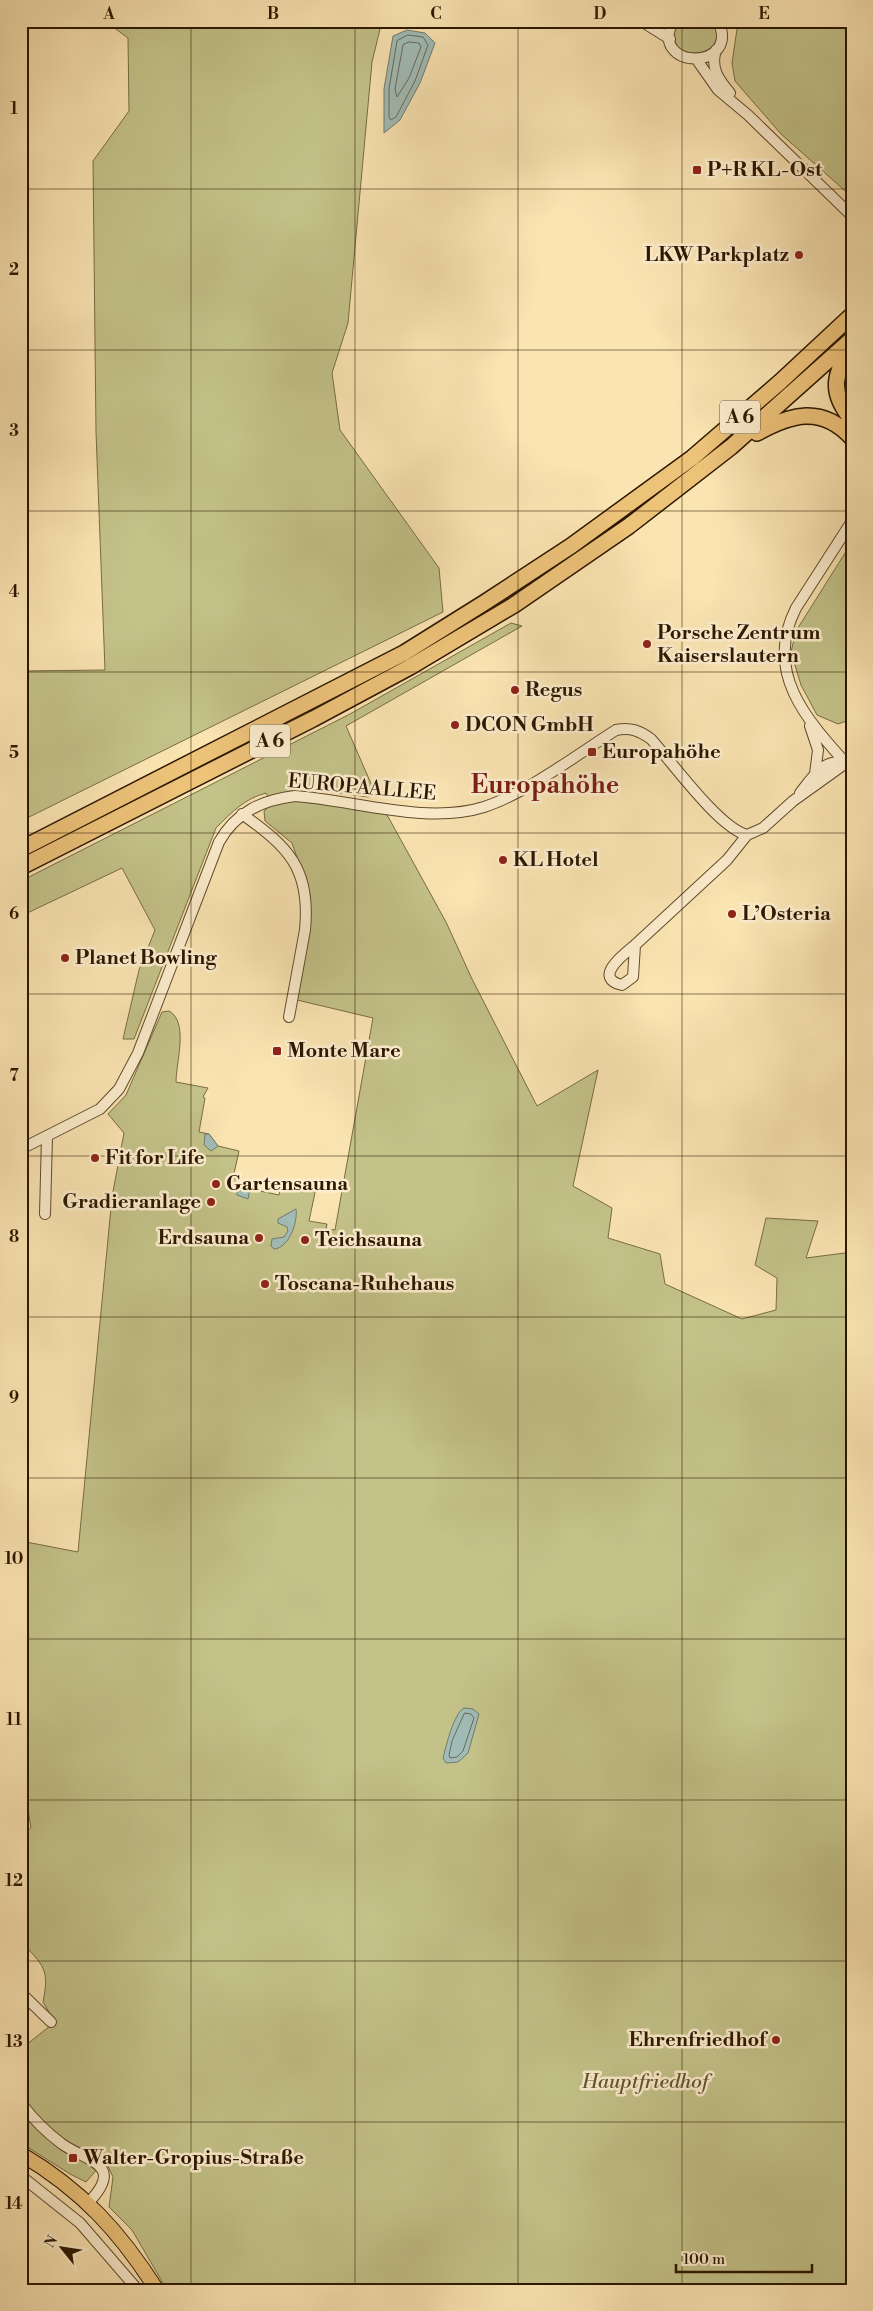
<svg xmlns="http://www.w3.org/2000/svg" width="873" height="2311" font-family="'Libre Bodoni',serif">
<style>
.green{fill:#c3c289;stroke:#786c44}
.water{fill:#a1bcb6;stroke:#727a6d}
.lines{fill:none;stroke-linecap:round;stroke-linejoin:round}
.shore{stroke:#666a5b;stroke-width:1}
.minor-casing{stroke:#604a2c;stroke-width:12}
.major-casing{stroke:#2c1700;stroke-width:16}
.highway-casing{stroke:#2c1700;stroke-width:18}
.minor{stroke:#fcedcd;stroke-width:10}
.major{stroke:#edc279;stroke-width:14}
.highway{stroke:#edc279;stroke-width:15}
.grid{fill:none;stroke:#2c1700;stroke-width:1;stroke-opacity:0.55}
.poi-dot{fill:#8f2418;stroke:#fcedcd;stroke-width:2}
.labels{text-anchor:middle;dominant-baseline:central;stroke-width:5;stroke-linejoin:round;paint-order:stroke}
.shield{fill:#fcedcd;stroke:#6a573e;stroke-width:1}
.shield-label{font-size:19px;font-weight:bold;fill:#2c1700}
.poi-label{font-size:20px;font-weight:bold;fill:#2c1700;stroke:#fcedcd;text-anchor:start}
.street-label{font-size:20px;fill:#2c1700;stroke:#fcedcd}
.park-label{font-size:20px;font-style:italic;fill:#615330;stroke:#fcedcd}
.district-label{font-size:25px;font-weight:bold;fill:#7a1f14;stroke:#fcedcd}
.neatline{fill:none;stroke:#2c1700;stroke-width:2}
.grid-label{font-size:16px;text-anchor:middle;font-weight:bold;fill:#2c1700}
</style>
<rect width="100%" height="100%" fill="#fae4b2"/>
<filter id="stains"><feTurbulence type="fractalNoise" baseFrequency=".004" numOctaves="4"/><feColorMatrix values="0 0 0 0 .2 0 0 0 0 .09 0 0 0 0 .02 0 0 0 .5 -.17"/></filter>
<radialGradient id="worn" r=".72"><stop offset=".6" stop-color="#630" stop-opacity="0"/><stop offset="1" stop-color="#630" stop-opacity=".3"/></radialGradient>
<path class="green" d="M105 21H338V25L359 21H382L372 62 348 323 332 373 340 430 439 568 443 612 21 821V671L105 670 96 432 93 161 129 111 128 38Z
M678 21H712C737 62 654 65 678 21Z
M732 21H852V197L781 134 735 81 732 63 737 29Z
M852 542V719L838 724 817 715 801 685 791 652 796 631Z
M511 623 522 626 346 726 376 795 368 797 301 787 291 788 298 801 386 813 446 922 472 979 537 1106 598 1070 573 1186 612 1208 608 1238 660 1254 665 1284 742 1319 776 1310 777 1278 755 1265 766 1218 818 1221 806 1258 852 1252V2290H167L132 2230 109 2207 113 2177 105 2160 86 2182 70 2174 21 2143V2049L55 2022 43 2002C50 1968 43 1966 21 1941V1835L31 1828 21 1767V1652L28 1590H21V1541L78 1552 112 1197 124 1133 108 1114 126 1095 162 1012 169 1011C189 1022 176 1062 176 1082L208 1088 203 1097 205 1098 199 1132 209 1134 218 1146 239 1151 233 1178 239 1179 237 1186 279 1195 281 1187 291 1189 292 1183 316 1188 309 1221 327 1224 326 1229 335 1230 373 1018 297 1000 310 930V894L292 843 265 821 264 811 272 804 266 793C244 799 232 812 216 828L134 1039H123L139 970 155 930 122 868 21 916V881L350 714Z"/>
<path class="water" d="M407 30 425 33 435 43 420 83 400 120 384 133V89L393 36Z
M205 1134H209L218 1146 211 1151 204 1145Z
M239 1187 250 1189 248 1199 237 1195V1191Z
M296 1209C298 1222 289 1248 274 1249L271 1246 272 1239 284 1237 288 1231 287 1227 278 1223V1219Z
M464 1708 473 1709 479 1714 468 1753 458 1762 446 1763 443 1758C446 1746 454 1713 464 1708Z"/>
<g class="lines">
<path class="shore" d="M408 35 423 37 428 45 415 81 396 117 391 120 389 117V89L397 41Z
M409 42 419 43 421 47 409 78 397 97 395 89 403 45Z
M465 1713 471 1714 474 1718 463 1751 457 1757 450 1758 449 1755 452 1741Z"/>
<g class="minor-casing">
<path id="minor" d="M641 21 670 39
M657 21H671
M673 21C648 71 742 71 718 21
M716 50C710 68 719 80 730 93
M697 60 718 90 748 115 852 216
M852 521 796 608C762 675 810 723 852 770
M810 726 818 750 815 774
M800 793C812 778 824 757 846 763
M242 814C288 847 311 868 305 930L289 1017
M635 945C624 954 592 978 622 985L633 977 635 945 727 860 747 835
M21 1149 100 1109 119 1089 138 1053 219 842C236 812 262 800 295 796 353 800 427 825 484 807 525 794 578 754 616 730 631 727 640 731 651 739 672 762 719 828 747 835L763 828 793 801 846 763
M45 1214 47 1136
M21 1993 51 2022
M21 2103C33 2119 46 2132 62 2144 88 2162 125 2164 89 2202
M21 2176 80 2223 138 2290"/>
</g>
<g class="major-casing">
<path id="major" d="M21 2154C82 2190 120 2232 157 2290"/>
</g>
<g class="highway-casing">
<path id="highway" d="M851 345C835 375 828 391 852 420
M757 433C791 414 822 405 852 438
M21 849 404 653 484 603 571 546 692 458 780 382 852 315
M21 867 313 719 410 667 514 605 629 526 731 447 852 339"/>
</g>
<use href="#minor" class="minor"/>
<use href="#major" class="major"/>
<use href="#highway" class="highway"/>
</g>
<path class="grid" d="M191 21V2290M355 21V2290M518 21V2290M682 21V2290M21 189H852M21 350H852M21 511H852M21 672H852M21 833H852M21 994H852M21 1156H852M21 1317H852M21 1478H852M21 1639H852M21 1800H852M21 1961H852M21 2122H852"/>
<g class="poi-dot">
<rect x="692" y="165" width="10" height="10" rx="2.5"/>
<circle cx="799" cy="255" r="5"/>
<circle cx="647" cy="644" r="5"/>
<circle cx="515" cy="690" r="5"/>
<circle cx="455" cy="725" r="5"/>
<rect x="587" y="747" width="10" height="10" rx="2.5"/>
<circle cx="503" cy="860" r="5"/>
<circle cx="732" cy="914" r="5"/>
<circle cx="65" cy="958" r="5"/>
<rect x="272" y="1046" width="10" height="10" rx="2.5"/>
<circle cx="95" cy="1158" r="5"/>
<circle cx="216" cy="1184" r="5"/>
<circle cx="211" cy="1202" r="5"/>
<circle cx="259" cy="1238" r="5"/>
<circle cx="305" cy="1240" r="5"/>
<circle cx="265" cy="1284" r="5"/>
<circle cx="776" cy="2040" r="5"/>
<rect x="68" y="2153" width="10" height="10" rx="2.5"/>
</g>
<g class="labels">
<g class="shield">
<rect x="720" y="400.5" width="40" height="33" rx="4"/>
<rect x="250" y="724.5" width="40" height="33" rx="4"/>
</g>
<g class="shield-label">
<text x="740" y="417">A 6</text>
<text x="270" y="741">A 6</text>
</g>
<g class="poi-label">
<text x="707" y="170">P+R KL-Ost</text>
<text x="789" y="255" text-anchor="end">LKW Parkplatz</text>
<text x="657" y="633">Porsche Zentrum<tspan x="657" dy="23">Kaiserslautern</tspan></text>
<text x="525" y="690">Regus</text>
<text x="465" y="725">DCON GmbH</text>
<text x="602" y="752">Europahöhe</text>
<text x="513" y="860">KL Hotel</text>
<text x="742" y="914">L’Osteria</text>
<text x="75" y="958">Planet Bowling</text>
<text x="287" y="1051">Monte Mare</text>
<text x="105" y="1158">Fit for Life</text>
<text x="226" y="1184">Gartensauna</text>
<text x="201" y="1202" text-anchor="end">Gradieranlage</text>
<text x="249" y="1238" text-anchor="end">Erdsauna</text>
<text x="315" y="1240">Teichsauna</text>
<text x="275" y="1284">Toscana-Ruhehaus</text>
<text x="766" y="2040" text-anchor="end">Ehrenfriedhof</text>
<text x="83" y="2158">Walter-Gropius-Straße</text>
</g>
<g class="street-label">
<text transform="translate(362 788) rotate(5)">EUROPAALLEE</text>
</g>
<g class="park-label">
<text x="645" y="2082">Hauptfriedhof</text>
</g>
<g class="district-label">
<text x="545" y="785">Europahöhe</text>
</g>
</g>
<rect width="873" height="2311" fill="none" stroke="#fae4b2" stroke-width="55"/>
<g transform="translate(62 2248) rotate(300)" stroke="#fcedcd" stroke-width="4" paint-order="stroke">
<path d="M0-4L9 19L0 12L-9 19Z" fill="#2c1700"/>
<text y="-8" font-size="14" font-weight="bold" text-anchor="middle" fill="#2c1700">N</text>
</g>
<path d="M676 2264v8h136v-8" fill="none" stroke="#2c1700" stroke-width="2.5"/>
<text x="683" y="2264" font-size="15" fill="#2c1700" stroke="#fcedcd" stroke-width="4" paint-order="stroke">100 m</text>
<rect x="28" y="28" width="818" height="2256" class="neatline"/>
<g class="grid-label">
<text x="109" y="19">A</text>
<text x="273" y="19">B</text>
<text x="436" y="19">C</text>
<text x="600" y="19">D</text>
<text x="764" y="19">E</text>
<text x="14" y="114">1</text>
<text x="14" y="275">2</text>
<text x="14" y="436">3</text>
<text x="14" y="597">4</text>
<text x="14" y="758">5</text>
<text x="14" y="919">6</text>
<text x="14" y="1081">7</text>
<text x="14" y="1242">8</text>
<text x="14" y="1403">9</text>
<text x="14" y="1564">10</text>
<text x="14" y="1725">11</text>
<text x="14" y="1886">12</text>
<text x="14" y="2047">13</text>
<text x="14" y="2209">14</text>
</g>
<rect width="100%" height="100%" filter="url(#stains)"/>
<rect width="100%" height="100%" fill="url(#worn)"/>
</svg>
